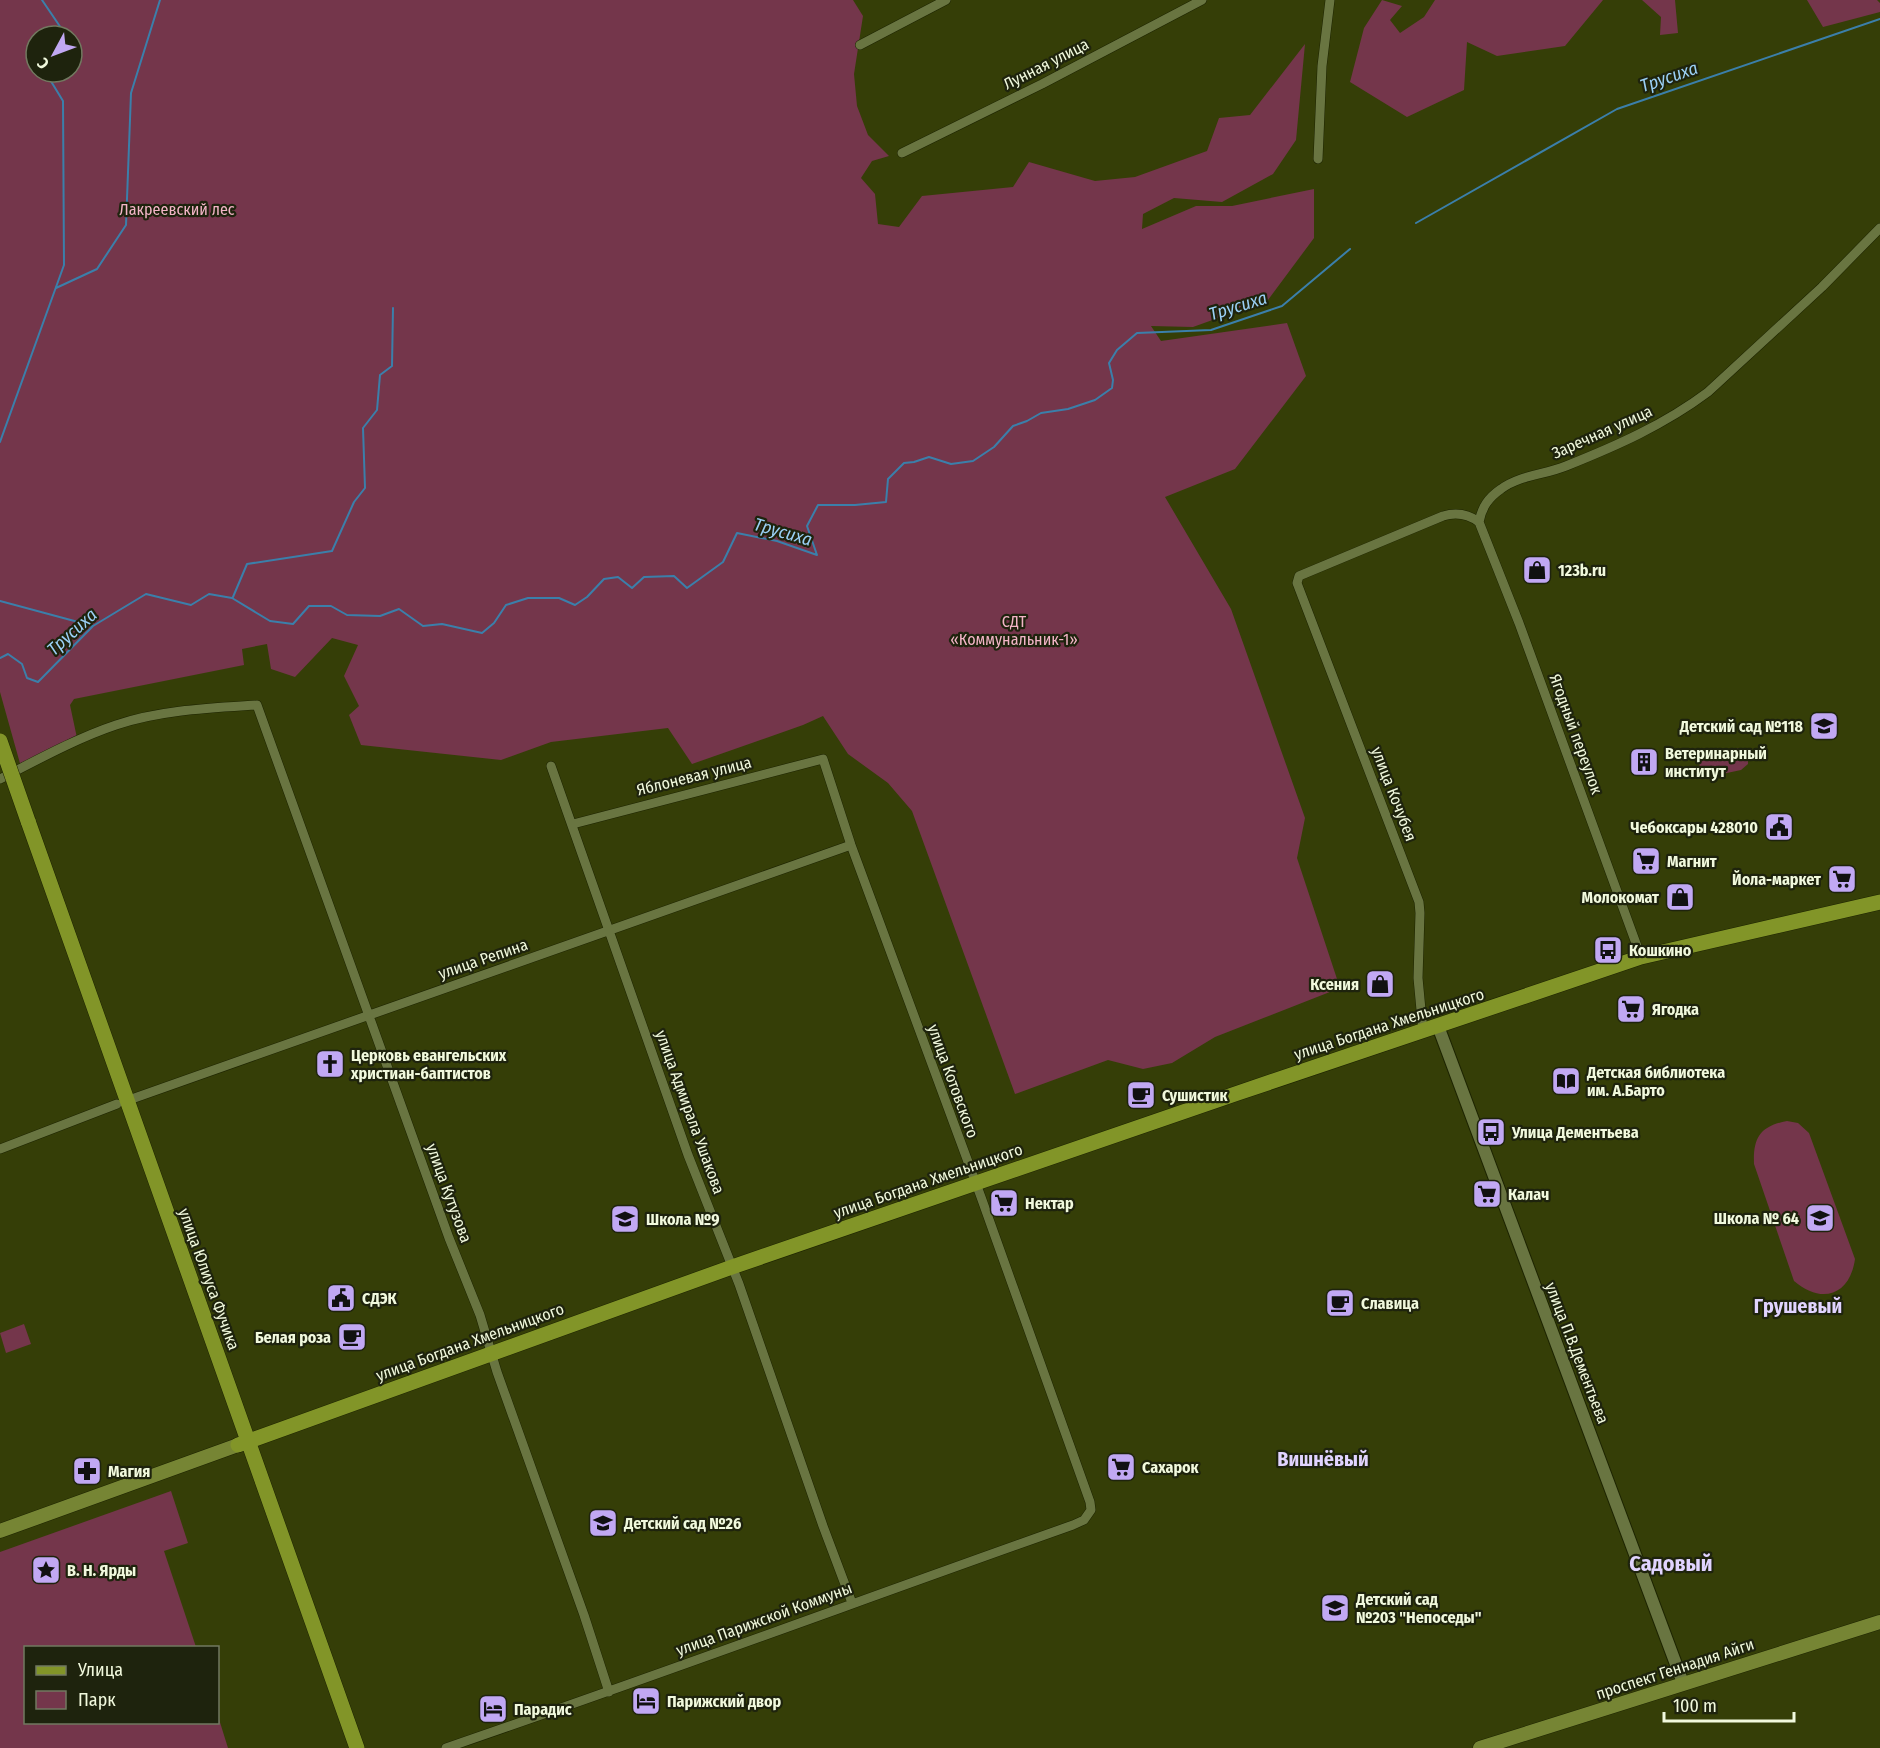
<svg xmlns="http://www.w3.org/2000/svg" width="1880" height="1748" font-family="'Fira Sans Condensed',sans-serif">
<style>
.green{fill:#74364b;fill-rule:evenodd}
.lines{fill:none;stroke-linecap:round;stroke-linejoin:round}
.stream{stroke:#3b7faa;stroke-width:2}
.minor-casing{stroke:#1d2400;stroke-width:10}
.tertiary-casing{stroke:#1d2400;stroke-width:14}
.secondary-casing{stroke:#1d2400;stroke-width:15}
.primary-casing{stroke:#1d2400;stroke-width:16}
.minor{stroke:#697541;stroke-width:9}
.tertiary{stroke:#697541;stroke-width:12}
.secondary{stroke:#768534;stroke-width:14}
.primary{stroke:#829528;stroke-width:15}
.primary-bridge-casing{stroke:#1d2400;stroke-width:16;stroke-linecap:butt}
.primary-bridge{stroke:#829528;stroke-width:15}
.labels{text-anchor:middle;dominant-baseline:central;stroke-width:4.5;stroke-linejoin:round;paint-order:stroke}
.street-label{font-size:16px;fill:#f1f9dd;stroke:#1e230d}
.park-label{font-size:16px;fill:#f3b5c7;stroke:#1e230d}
.poi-label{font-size:16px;font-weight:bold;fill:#f1f9dd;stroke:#1e230d;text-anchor:start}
.water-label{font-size:18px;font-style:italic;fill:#9bd0f5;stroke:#1e230d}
.quarter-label{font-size:20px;font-weight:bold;fill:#e1d4ff;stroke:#1e230d}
.district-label{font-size:22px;font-weight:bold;fill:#e1d4ff;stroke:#1e230d}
</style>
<rect width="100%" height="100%" fill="#353e07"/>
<path class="green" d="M0 0H853L863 16 854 74 857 106 868 135 889 156 872 161 861 178 875 194 878 224 899 227 922 196 1013 187 1029 162 1095 181 1135 177 1207 151 1219 118 1250 115 1305 44 1296 140 1273 174 1222 202 1174 198 1143 214 1142 229 1196 206H1232L1314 189V238L1268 300 1193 327 1151 326 1161 341 1287 323 1306 376 1235 469 1165 497 1231 609 1305 818 1297 858 1340 988 1215 1037 1172 1063 1143 1069 1108 1060 1015 1094 912 811 888 783 848 754 823 716 803 725 692 764 668 728 551 742 501 760 361 745 349 715 359 706 344 676 358 645 332 638 295 677 271 669 267 644 242 649 244 665 74 699 70 705 77 738 21 767 0 692ZM36 36H72V72H36Z
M1382 0 1402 6 1390 20 1400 33 1424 17 1435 0H1603L1565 46 1497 56 1467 42 1464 90 1407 117 1350 82 1364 28Z
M1642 0H1675L1678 33 1660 35 1661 17Z
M1807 0H1877L1880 3V12L1823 27Z
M1738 748C1746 751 1748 754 1748 764L1741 770 1708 777 1700 772 1699 758 1703 754Z
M1787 1121 1798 1123 1809 1133 1855 1259C1850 1295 1822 1305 1794 1281L1754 1164C1753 1138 1760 1126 1787 1121Z
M24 1324 31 1344 6 1353 0 1333Z
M171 1491 188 1543 164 1551 196 1647 26 1648V1722H218V1716L228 1748H0V1552Z"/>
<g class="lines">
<path class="stream" d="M42 0 61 28 59 36
M1416 223 1617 109 1880 19
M56 288 97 269 126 225 131 93 160 0
M0 442 64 265 63 101 49 78 51 72
M233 597 247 564 332 551 354 502 365 488 363 428 377 410 380 375 392 366 393 308
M0 601 93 626
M0 658 8 654 22 664 27 678 38 682 93 626 146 594 191 605 209 594 232 598 270 621 293 624 309 606H331L347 615 380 616 399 609 423 626 442 624 482 633 494 623 506 605 528 598H559L575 605 587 597 604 579 618 577 632 588 644 577 674 576 687 588 723 562 737 533 777 541 817 555 807 526 818 505H855L886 502 888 479 904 463 914 462 929 457 951 464 973 461 994 447 1013 426 1027 421 1041 413 1068 409 1095 400 1112 388 1113 380 1109 363 1117 350 1137 333 1211 330 1282 306 1350 249"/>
<g class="minor-casing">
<path id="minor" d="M860 45 946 0
M902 153 1042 84 1202 0
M1318 159 1322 66 1330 0
M1479 522C1482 507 1488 498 1501 489 1520 475 1544 475 1566 466 1616 446 1664 425 1708 392L1822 287 1880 228
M1479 522 1519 623 1641 957
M551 766 688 1155 739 1284 823 1526 852 1603
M0 779C37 760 77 738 116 725 160 710 211 708 257 705L449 1238 480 1315 497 1372 584 1615 609 1692
M1423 1031 1418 978 1420 913 1419 902 1297 583 1299 576 1443 516C1456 512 1468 514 1479 522
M126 1101 851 845
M0 1149 117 1104
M446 1748C656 1676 864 1599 1073 1525L1084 1520 1091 1510 1090 1502 981 1197 851 845 823 759 573 824"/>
</g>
<g class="tertiary-casing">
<path id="tertiary" d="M1438 1026 1683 1683"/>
</g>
<g class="secondary-casing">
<path id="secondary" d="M0 1531 238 1445
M1480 1748 1880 1622"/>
</g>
<g class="primary-casing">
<path id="primary" d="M28 821 357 1748
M238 1445 732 1267 1238 1093 1641 957 1880 902"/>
</g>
<use href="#minor" class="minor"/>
<use href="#tertiary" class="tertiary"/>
<use href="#secondary" class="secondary"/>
<use href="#primary" class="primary"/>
<g class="primary-bridge-casing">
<path id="primary-bridge" d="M0 741 28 821"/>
</g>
<use href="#primary-bridge" class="primary-bridge"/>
</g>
<defs>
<g id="shop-square" transform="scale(1.5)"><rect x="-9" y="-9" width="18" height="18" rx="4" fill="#c1a8f3" stroke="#1e230d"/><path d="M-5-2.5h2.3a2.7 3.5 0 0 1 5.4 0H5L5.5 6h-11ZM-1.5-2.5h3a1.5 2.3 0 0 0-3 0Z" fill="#111"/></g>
<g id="school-square" transform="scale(1.5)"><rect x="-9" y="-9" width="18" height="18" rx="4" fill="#c1a8f3" stroke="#1e230d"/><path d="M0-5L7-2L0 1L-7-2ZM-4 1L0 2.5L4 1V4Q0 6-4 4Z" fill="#111"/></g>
<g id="building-square" transform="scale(1.5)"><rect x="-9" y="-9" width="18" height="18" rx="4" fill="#c1a8f3" stroke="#1e230d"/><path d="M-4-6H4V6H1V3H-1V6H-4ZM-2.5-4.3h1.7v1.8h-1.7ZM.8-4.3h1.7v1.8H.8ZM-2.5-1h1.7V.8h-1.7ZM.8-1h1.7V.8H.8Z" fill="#111"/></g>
<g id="civic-square" transform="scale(1.5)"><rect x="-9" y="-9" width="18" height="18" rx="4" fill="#c1a8f3" stroke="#1e230d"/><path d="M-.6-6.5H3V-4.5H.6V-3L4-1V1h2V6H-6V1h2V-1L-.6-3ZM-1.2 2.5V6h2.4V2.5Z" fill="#111"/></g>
<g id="supermarket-square" transform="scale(1.5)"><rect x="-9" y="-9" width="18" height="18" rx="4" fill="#c1a8f3" stroke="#1e230d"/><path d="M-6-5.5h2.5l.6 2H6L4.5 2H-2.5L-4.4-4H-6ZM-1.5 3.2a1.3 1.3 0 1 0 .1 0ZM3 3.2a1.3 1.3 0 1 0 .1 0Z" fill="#111"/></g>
<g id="bus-square" transform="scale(1.5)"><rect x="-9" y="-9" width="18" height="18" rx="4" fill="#c1a8f3" stroke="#1e230d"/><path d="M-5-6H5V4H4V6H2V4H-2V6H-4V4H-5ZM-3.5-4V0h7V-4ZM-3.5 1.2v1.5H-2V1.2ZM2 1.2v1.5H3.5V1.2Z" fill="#111"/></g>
<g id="church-square" transform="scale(1.5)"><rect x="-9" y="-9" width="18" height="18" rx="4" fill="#c1a8f3" stroke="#1e230d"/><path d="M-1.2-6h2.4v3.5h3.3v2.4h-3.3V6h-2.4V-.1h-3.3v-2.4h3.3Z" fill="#111"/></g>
<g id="library-square" transform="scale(1.5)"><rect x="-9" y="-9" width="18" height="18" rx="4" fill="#c1a8f3" stroke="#1e230d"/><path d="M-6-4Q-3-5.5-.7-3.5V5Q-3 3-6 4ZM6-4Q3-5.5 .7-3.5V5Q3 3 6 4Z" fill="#111"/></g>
<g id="cafe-square" transform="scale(1.5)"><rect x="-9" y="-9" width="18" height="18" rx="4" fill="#c1a8f3" stroke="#1e230d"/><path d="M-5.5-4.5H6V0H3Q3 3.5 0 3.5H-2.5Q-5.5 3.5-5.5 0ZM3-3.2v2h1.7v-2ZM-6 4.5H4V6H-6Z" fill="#111"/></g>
<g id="pharmacy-square" transform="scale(1.5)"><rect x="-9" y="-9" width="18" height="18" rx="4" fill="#c1a8f3" stroke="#1e230d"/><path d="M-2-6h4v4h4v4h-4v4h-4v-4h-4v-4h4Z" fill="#111"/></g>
<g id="sight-square" transform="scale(1.5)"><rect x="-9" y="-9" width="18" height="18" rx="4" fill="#c1a8f3" stroke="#1e230d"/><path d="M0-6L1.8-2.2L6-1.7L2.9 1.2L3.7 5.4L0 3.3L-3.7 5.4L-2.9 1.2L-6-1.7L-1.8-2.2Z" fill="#111"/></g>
<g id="hotel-square" transform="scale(1.5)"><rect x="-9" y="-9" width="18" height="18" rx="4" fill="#c1a8f3" stroke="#1e230d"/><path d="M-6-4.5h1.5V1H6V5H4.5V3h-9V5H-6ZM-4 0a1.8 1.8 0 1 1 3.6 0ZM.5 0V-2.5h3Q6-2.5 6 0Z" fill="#111"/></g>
</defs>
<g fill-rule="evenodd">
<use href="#shop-square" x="1537" y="570"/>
<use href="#school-square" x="1824" y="726"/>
<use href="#building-square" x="1644" y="762"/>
<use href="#civic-square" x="1779" y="827"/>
<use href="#supermarket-square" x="1646" y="861"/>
<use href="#supermarket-square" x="1842" y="879"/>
<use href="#shop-square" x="1680" y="897"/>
<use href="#bus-square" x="1608" y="950"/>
<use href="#shop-square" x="1380" y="984"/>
<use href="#supermarket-square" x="1631" y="1009"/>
<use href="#church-square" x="330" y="1064"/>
<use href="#library-square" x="1566" y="1081"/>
<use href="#cafe-square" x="1141" y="1095"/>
<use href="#bus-square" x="1491" y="1132"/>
<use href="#supermarket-square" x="1487" y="1194"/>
<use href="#supermarket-square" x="1004" y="1203"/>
<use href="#school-square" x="1820" y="1218"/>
<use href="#school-square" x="625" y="1219"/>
<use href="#civic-square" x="341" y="1298"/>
<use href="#cafe-square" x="1340" y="1303"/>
<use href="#cafe-square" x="352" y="1337"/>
<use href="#supermarket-square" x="1121" y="1467"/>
<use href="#pharmacy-square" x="87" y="1471"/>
<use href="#school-square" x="603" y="1523"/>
<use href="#sight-square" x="46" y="1570"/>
<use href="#school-square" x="1335" y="1608"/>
<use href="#hotel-square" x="646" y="1701"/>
<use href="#hotel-square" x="493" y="1709"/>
</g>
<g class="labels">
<g class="street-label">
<text transform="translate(1046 64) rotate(-27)">Лунная улица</text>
<text transform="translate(1602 432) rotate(-24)">Заречная улица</text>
<text transform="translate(1576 734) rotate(70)">Ягодный переулок</text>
<text transform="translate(694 776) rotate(-14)">Яблоневая улица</text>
<text transform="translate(1394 794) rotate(69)">улица Кочубея</text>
<text transform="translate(483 959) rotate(-19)">улица Репина</text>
<text transform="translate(1389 1024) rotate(-18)">улица Богдана Хмельницкого</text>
<text transform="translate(953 1081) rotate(70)">улица Котовского</text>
<text transform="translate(690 1112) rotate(70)">улица Адмирала Ушакова</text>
<text transform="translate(928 1181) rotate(-19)">улица Богдана Хмельницкого</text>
<text transform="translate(449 1193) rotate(70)">улица Кутузова</text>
<text transform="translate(209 1279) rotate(70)">улица Юлиуса Фучика</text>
<text transform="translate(470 1342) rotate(-20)">улица Богдана Хмельницкого</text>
<text transform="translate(1577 1353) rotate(69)">улица П.В.Дементьева</text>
<text transform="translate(764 1619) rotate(-20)">улица Парижской Коммуны</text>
<text transform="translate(1675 1669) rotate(-18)">проспект Геннадия Айги</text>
</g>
<g class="park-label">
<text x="177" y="209">Лакреевский лес</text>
<text x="1014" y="621">СДТ<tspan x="1014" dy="18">«Коммунальник-1»</tspan></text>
</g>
<g class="poi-label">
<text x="1558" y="570">123b.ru</text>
<text x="1803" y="726" text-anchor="end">Детский сад №118</text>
<text x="1665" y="753">Ветеринарный<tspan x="1665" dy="18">институт</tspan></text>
<text x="1758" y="827" text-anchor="end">Чебоксары 428010</text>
<text x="1667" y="861">Магнит</text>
<text x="1821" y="879" text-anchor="end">Йола-маркет</text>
<text x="1659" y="897" text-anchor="end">Молокомат</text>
<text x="1629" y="950">Кошкино</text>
<text x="1359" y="984" text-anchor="end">Ксения</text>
<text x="1652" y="1009">Ягодка</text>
<text x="351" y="1055">Церковь евангельских<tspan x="351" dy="18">христиан-баптистов</tspan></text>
<text x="1587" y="1072">Детская библиотека<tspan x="1587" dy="18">им. А.Барто</tspan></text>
<text x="1162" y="1095">Сушистик</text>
<text x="1512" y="1132">Улица Дементьева</text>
<text x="1508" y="1194">Калач</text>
<text x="1025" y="1203">Нектар</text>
<text x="1799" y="1218" text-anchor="end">Школа № 64</text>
<text x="646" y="1219">Школа №9</text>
<text x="362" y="1298">СДЭК</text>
<text x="1361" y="1303">Славица</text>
<text x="331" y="1337" text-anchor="end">Белая роза</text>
<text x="1142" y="1467">Сахарок</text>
<text x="108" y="1471">Магия</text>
<text x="624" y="1523">Детский сад №26</text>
<text x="67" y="1570">В. Н. Ярды</text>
<text x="1356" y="1599">Детский сад<tspan x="1356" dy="18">№203 "Непоседы"</tspan></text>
<text x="667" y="1701">Парижский двор</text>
<text x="514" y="1709">Парадис</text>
</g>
<g class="water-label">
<text transform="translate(1669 77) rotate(-19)">Трусиха</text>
<text transform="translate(1238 306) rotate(-17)">Трусиха</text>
<text transform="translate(783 532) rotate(16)">Трусиха</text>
<text transform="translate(72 632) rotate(-42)">Трусиха</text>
</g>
<g class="quarter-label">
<text x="1798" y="1306">Грушевый</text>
<text x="1323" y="1459">Вишнёвый</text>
</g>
<g class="district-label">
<text x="1671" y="1563">Садовый</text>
</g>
</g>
<rect x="24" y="1646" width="195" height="78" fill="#1e230d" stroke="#727960" stroke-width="1.5"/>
<rect x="36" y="1666" width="30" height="9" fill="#829528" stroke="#727960" stroke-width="1.5"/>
<text x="78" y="1676" font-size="18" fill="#f1f9dd">Улица</text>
<rect x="36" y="1691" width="30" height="18" fill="#74364b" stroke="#727960" stroke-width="1.5"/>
<text x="78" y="1706" font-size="18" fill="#f1f9dd">Парк</text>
<g transform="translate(54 54) rotate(229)"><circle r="28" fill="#1e230d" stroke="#727960" stroke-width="1.5"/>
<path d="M0-4.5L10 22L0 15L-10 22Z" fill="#c1a8f3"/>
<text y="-9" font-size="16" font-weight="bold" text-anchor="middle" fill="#f1f9dd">С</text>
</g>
<path d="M1664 1712v9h130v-9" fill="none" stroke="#f1f9dd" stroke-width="3"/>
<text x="1673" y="1712" font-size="18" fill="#f1f9dd" stroke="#1e230d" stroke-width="4.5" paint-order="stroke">100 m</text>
</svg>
